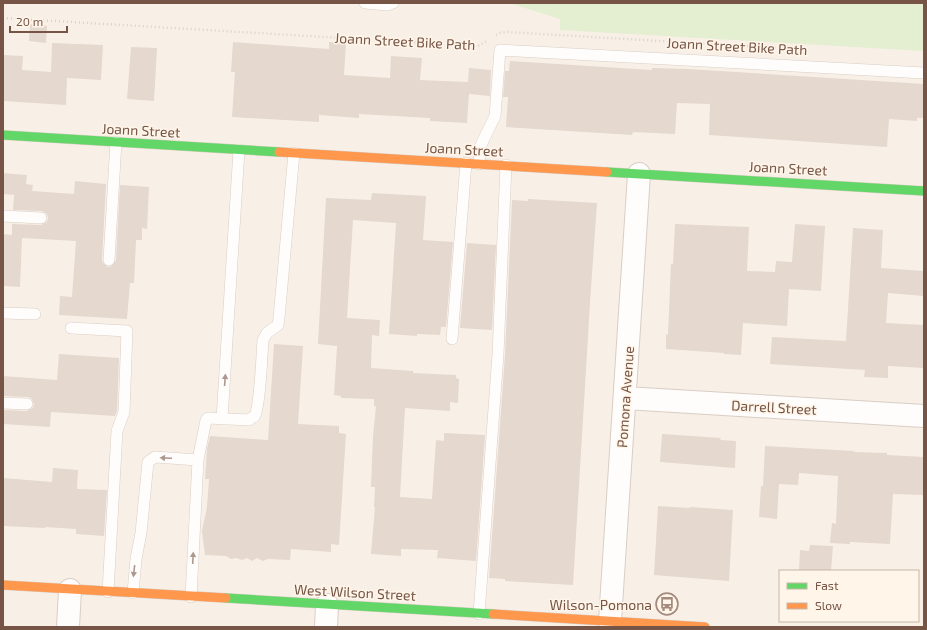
<svg xmlns="http://www.w3.org/2000/svg" width="927" height="630" font-family="'Exo 2',sans-serif">
<style>
.green{fill:#e4eed1}
.building{fill:#e4d8cf}
.lines{fill:none;stroke-linecap:round;stroke-linejoin:round}
.lane-casing{stroke:#d9cdc5;stroke-width:12}
.street-casing{stroke:#d9cdc5;stroke-width:24}
.fast-casing{stroke:#d8cdc4;stroke-width:10}
.slow-casing{stroke:#d8cdc4;stroke-width:10}
.path{stroke:#dad0cb;stroke-width:2.5;stroke-dasharray:1 3;stroke-linecap:butt}
.lane{stroke:#fefdfb;stroke-width:11}
.street{stroke:#fefdfb;stroke-width:22}
.fast{stroke:#63d668;stroke-width:9}
.slow{stroke:#ff974d;stroke-width:9}
.oneway{fill:#ac988e}
.labels{text-anchor:middle;dominant-baseline:central;stroke-width:3;stroke-linejoin:round;paint-order:stroke}
.street-label{font-size:14px;fill:#765546;stroke:#fff5e9}
.poi-label{font-size:14px;fill:#765546;stroke:#fff5e9;text-anchor:end}
</style>
<rect width="100%" height="100%" fill="#f8f0e7"/>
<path class="green" d="M509 3H924V51L560 30V19Z"/>
<path class="building" d="M30 24 47 26 46 43 29 41Z
M233 42 329 49V42L346 43 344 75 390 78 391 56 422 58 420 80 468 82 469 68 491 70 490 96 469 94 467 123 430 121V118L359 114V118L319 115V122L232 117 235 72H231Z
M52 43 103 45 101 80 67 78 66 105 3 101V55L23 56 22 70 51 72Z
M131 47 157 48 154 101 127 99Z
M510 61 652 70V68L688 69 924 84V118H917V121L889 119 887 147 709 135 710 104 677 103 675 134 633 132 632 135 506 127 508 97H503L505 71H509Z
M3 173 27 175 26 184 33 185 32 191 74 194 75 181 106 184 102 260 103 263 108 267 112 266 116 260 120 185 149 187 147 229 142 228V240H136L134 283H130L127 319 59 315 60 296 72 297 76 241 22 238 20 287 3 286V234L12 235V224L41 225 47 222 48 218 47 214 42 211 13 210 14 195 3 194Z
M372 193 426 196 423 240 453 242 446 327H441L440 335 417 334V336L389 334 396 223 353 220 347 318 380 320 379 336 372 335 371 368 413 371V373L456 375V378L459 379 458 403 450 402V411L405 408 400 497 432 499 436 440 444 441V433L485 435 476 561 437 558 438 550 401 549V556L371 554 375 507H374L375 487H371L373 436 376 406H374V399L341 398V396L334 395 337 346 318 344 326 198 371 200Z
M528 199 597 203 590 303 573 585 505 581V579L489 578 505 355 512 200 528 201Z
M675 224 749 227 747 271 775 272 776 261 792 262 795 224 825 226 821 291 789 289 787 326 743 323 741 355 724 354V353L666 349V334L668 335 671 264H673Z
M853 228 883 230 881 268 924 271V296L888 293 886 323 924 325V368L888 366V378L864 377 865 370 770 364 772 337 846 341Z
M467 243 496 245 492 330 460 328Z
M274 344 303 346 298 424 339 426V433L346 434 339 545 331 544V552L291 549 290 560 268 559 263 561 257 558 252 561 247 558 242 560 236 558 231 559 226 556 205 555 202 531 207 507 209 479H205L207 449 210 436 268 440Z
M59 354 119 358 117 411 115 416 51 412 50 427 3 424V410L27 411 33 408 34 404 31 398 28 397 3 396V376L57 380Z
M662 434 721 438 720 440 736 441 735 468 660 462Z
M765 446 854 451V452L887 453V455L924 457V495L893 494 890 544 850 542V544L830 543 832 523 836 524 838 476 799 473 798 485 779 484 777 519 759 517 761 486H763Z
M53 468 78 470 77 489 107 490 104 536 76 534V529L45 527V528L3 526V478L52 482Z
M658 506 690 508V507L733 510 729 581 654 575Z
M810 545 833 546 831 571H799L800 550 809 551Z"/>
<g class="lines">
<g class="lane-casing">
<path id="lane" d="M365 3 388 5 393 3
M479 164 480 147 495 116 500 50 924 73
M3 216 41 218
M109 260 116 142
M3 313 35 314
M71 328 127 331 124 412 117 431 108 592
M452 339 466 163
M3 403 27 404
M222 419 239 150
M198 460 206 420 208 418 249 420C250 419 253 417 254 417 260 409 262 353 263 340L267 333 278 325 279 318 294 153
M133 593 136 559 141 533 148 462 155 457 198 460 191 597
M479 614 498 354 506 165"/>
</g>
<g class="street-casing">
<path id="street" d="M625 398 924 416
M610 621 639 174
M68 627 70 590
M326 627 327 605"/>
</g>
<g class="fast-casing">
<path id="fast" d="M3 135 279 152
M607 172 924 191
M226 598 493 614"/>
</g>
<g class="slow-casing">
<path id="slow" d="M279 152 607 172
M3 585 226 598
M493 614 705 627"/>
</g>
<path class="path" d="M3 18 478 46 487 41
M496 35 500 33 507 32 780 48"/>
<use href="#lane" class="lane"/>
<use href="#street" class="street"/>
<use href="#fast" class="fast"/>
<use href="#slow" class="slow"/>
</g>
<defs><path id="oneway-solid" d="M-6-.8H1V-3.2L6.5 0L1 3.2V.8H-6Z"/></defs>
<g class="oneway">
<use href="#oneway-solid" transform="translate(225 380) rotate(-86)"/>
<use href="#oneway-solid" transform="translate(166 458) rotate(-177)"/>
<use href="#oneway-solid" transform="translate(193 558) rotate(-87)"/>
<use href="#oneway-solid" transform="translate(134 571) rotate(97)"/>
</g>
<defs>
<g id="bus-ring" transform="scale(1.15)"><circle r="9.5" fill="#fff5e9" stroke="#a48b7e" stroke-width="1.5"/><path d="M-5-6H5V4H4V6H2V4H-2V6H-4V4H-5ZM-3.5-4V0h7V-4ZM-3.5 1.2v1.5H-2V1.2ZM2 1.2v1.5H3.5V1.2Z" fill="#a48b7e"/></g>
</defs>
<g fill-rule="evenodd">
<use href="#bus-ring" x="667" y="604"/>
</g>
<g class="labels">
<g class="street-label">
<text transform="translate(405 41) rotate(3)">Joann Street Bike Path</text>
<text transform="translate(737 46) rotate(3)">Joann Street Bike Path</text>
<text transform="translate(141 130) rotate(3)">Joann Street</text>
<text transform="translate(464 149) rotate(3)">Joann Street</text>
<text transform="translate(788 168) rotate(3)">Joann Street</text>
<text transform="translate(625 397) rotate(-86)">Pomona Avenue</text>
<text transform="translate(774 407) rotate(3)">Darrell Street</text>
<text transform="translate(355 592) rotate(3)">West Wilson Street</text>
</g>
<g class="poi-label">
<text x="652" y="604">Wilson-Pomona</text>
</g>
</g>
<rect width="927" height="630" fill="none" stroke="#765546" stroke-width="8"/>
<rect x="779" y="570" width="140" height="52" fill="#fff5e9" stroke="#c8b5a8"/>
<rect x="787" y="583" width="20" height="6" fill="#63d668" stroke="#c8b5a8"/>
<text x="815" y="590" font-size="12" fill="#765546">Fast</text>
<rect x="787" y="603" width="20" height="6" fill="#ff974d" stroke="#c8b5a8"/>
<text x="815" y="610" font-size="12" fill="#765546">Slow</text>
<path d="M10 26v6h57v-6" fill="none" stroke="#765546" stroke-width="2"/>
<text x="16" y="26" font-size="12" fill="#765546" stroke="#fff5e9" stroke-width="3" paint-order="stroke">20 m</text>
</svg>
